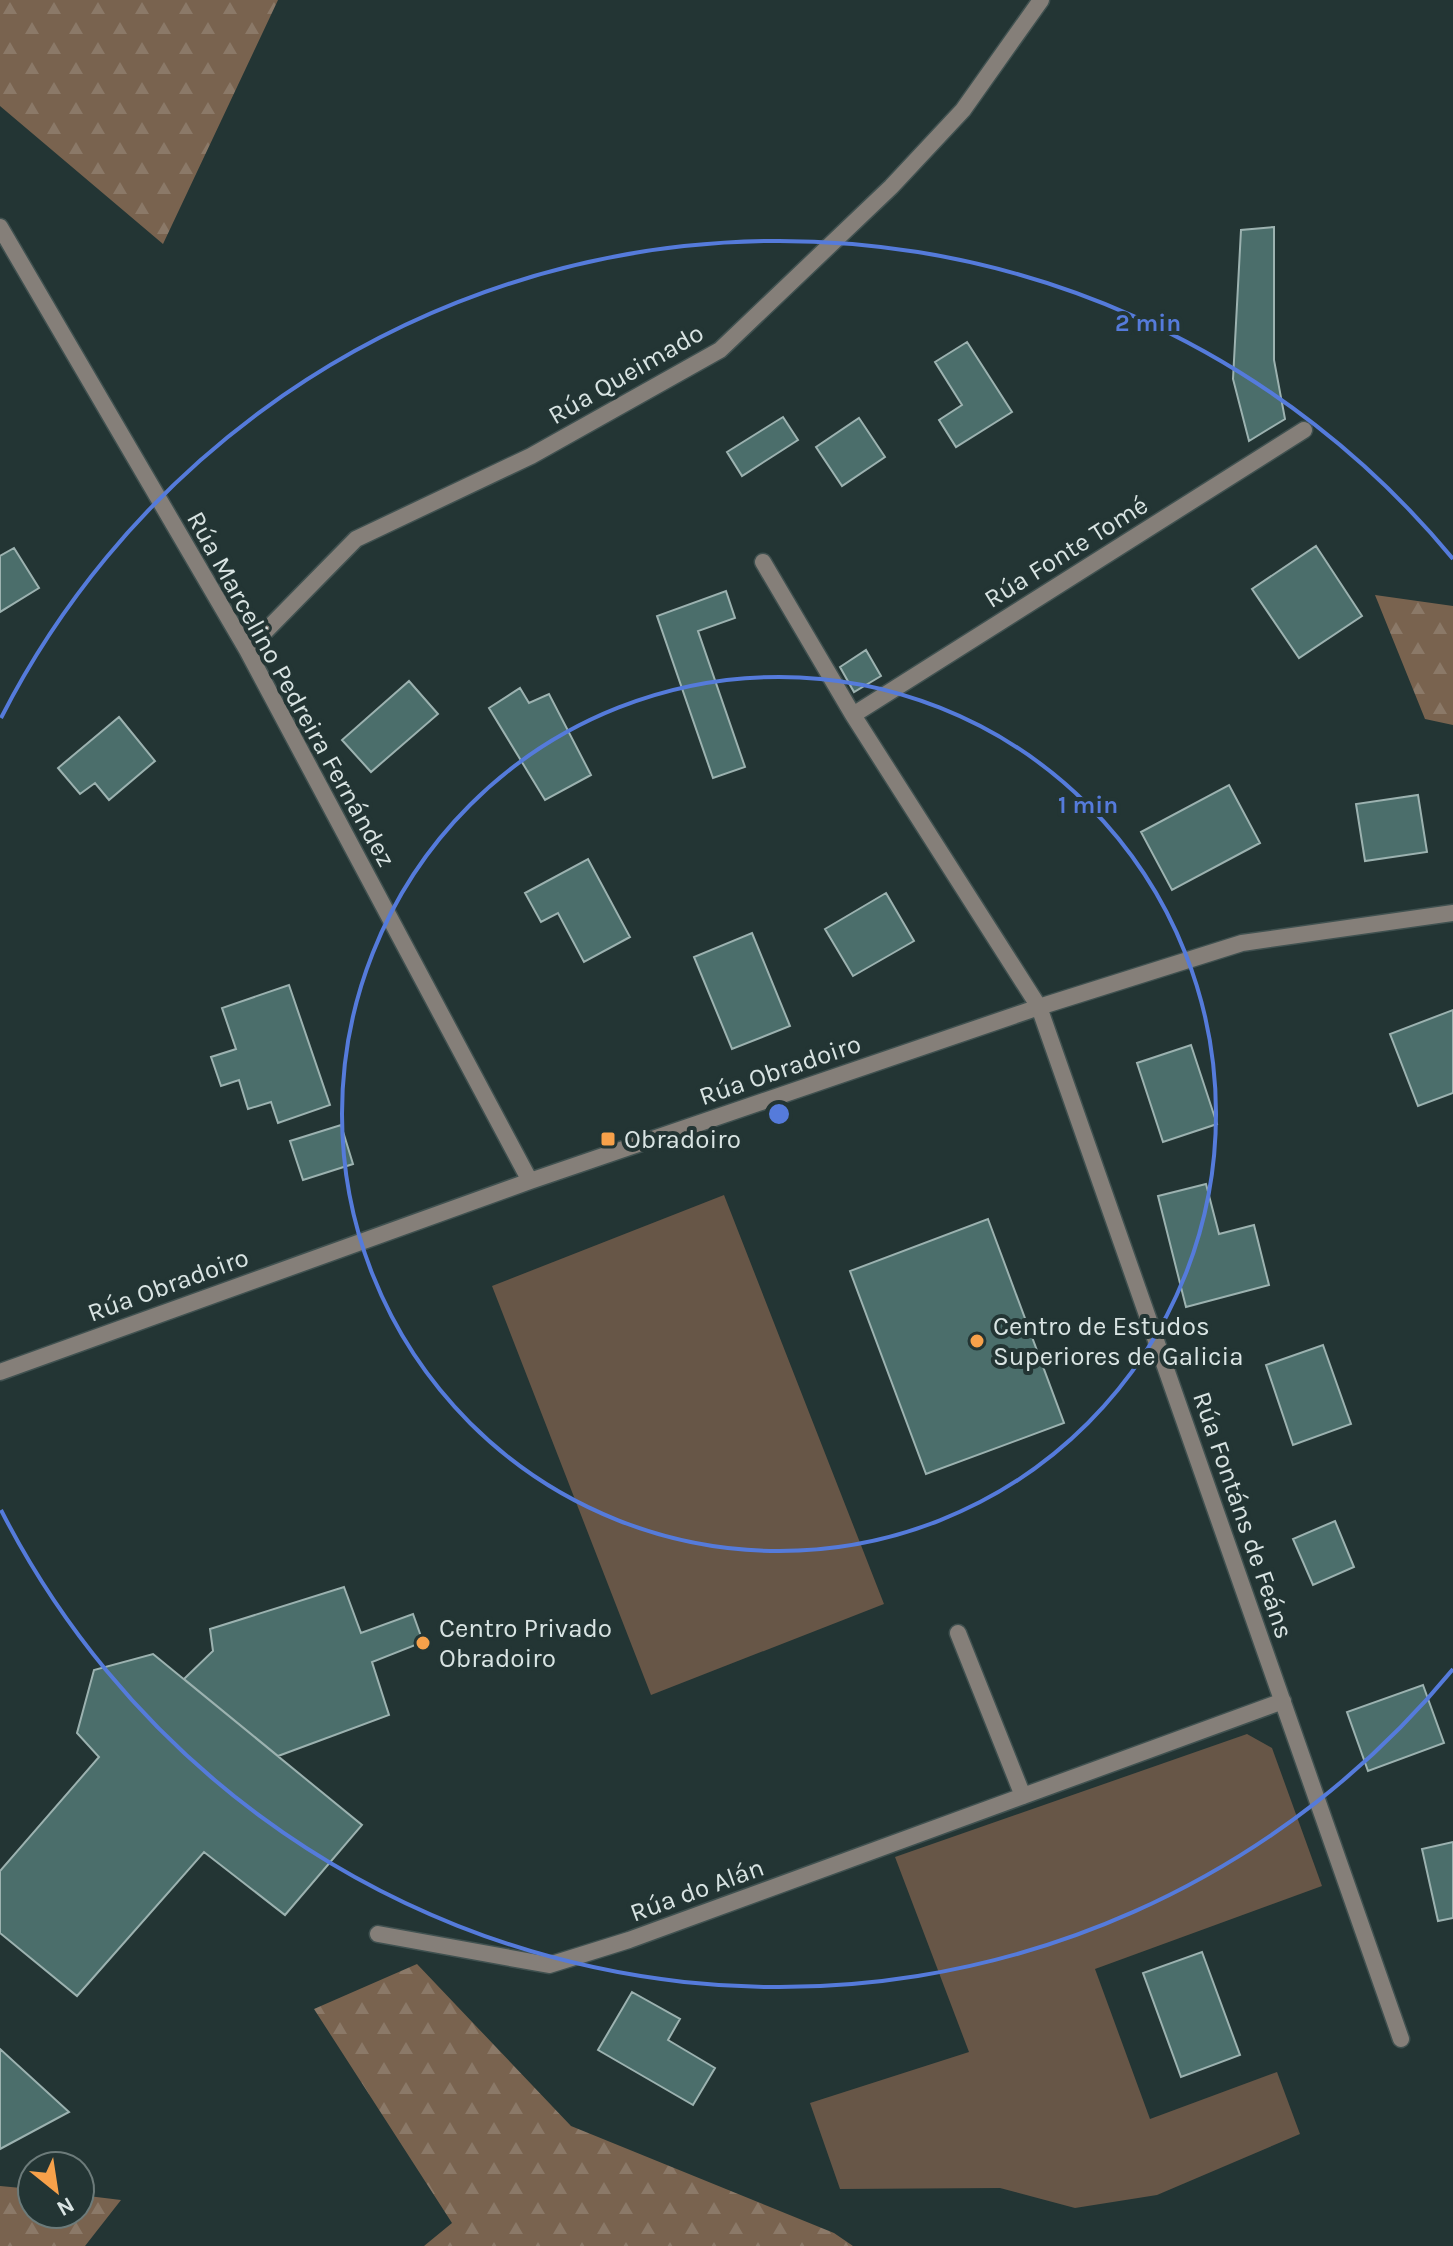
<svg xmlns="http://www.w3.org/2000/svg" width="1453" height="2246" font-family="Karla,sans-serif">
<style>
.green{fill:#675647}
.forest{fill:url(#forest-firs)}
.building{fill:#4b6e6b;stroke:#9cb2b0;stroke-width:2}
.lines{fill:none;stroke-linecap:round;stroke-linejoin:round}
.street-casing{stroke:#405150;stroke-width:19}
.street{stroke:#857f79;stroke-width:16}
.ring{fill:none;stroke:#557bdb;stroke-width:4}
.poi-dot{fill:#f7a14a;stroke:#233534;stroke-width:3}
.labels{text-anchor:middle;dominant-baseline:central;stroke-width:8;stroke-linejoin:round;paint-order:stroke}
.street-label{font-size:26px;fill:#d9e4e3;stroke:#233534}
.poi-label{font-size:26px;fill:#d9e4e3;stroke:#233534;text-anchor:start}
.centre{fill:#557bdb;stroke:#233534;stroke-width:4}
.ring-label{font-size:24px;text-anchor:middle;font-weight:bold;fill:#557bdb;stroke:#233534;stroke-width:8;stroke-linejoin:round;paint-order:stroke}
</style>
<defs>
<pattern id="forest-firs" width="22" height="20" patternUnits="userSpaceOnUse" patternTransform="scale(2)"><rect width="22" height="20" fill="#79634f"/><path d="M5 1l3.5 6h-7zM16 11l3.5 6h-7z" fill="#8b7968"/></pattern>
</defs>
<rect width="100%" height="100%" fill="#233534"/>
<path class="green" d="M724 1195 884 1604 651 1695 492 1286Z
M1247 1734 1272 1748 1322 1886 1095 1969 1150 2119 1277 2072 1300 2134 1157 2195 1075 2208 1000 2188 840 2189 810 2103 969 2052 895 1857Z"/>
<path class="forest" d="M0 0H278L163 244 0 106Z
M1375 595 1453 606V725L1425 719Z
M417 1964 571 2126 834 2233 853 2246H424L452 2223 314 2009Z
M0 2186 32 2189V2214H80V2195L121 2200 85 2246H0Z"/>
<path class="building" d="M1274 227V360L1285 419 1249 441 1233 379 1241 230Z
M967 342 1012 412 956 447 939 420 962 405 935 362Z
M783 417 798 440 742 476 727 452Z
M859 418 885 457 842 486 816 447Z
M1316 546 1362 616 1299 658 1252 589Z
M14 548 39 588 0 612V556Z
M726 591 735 618 698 631 745 767 713 778 657 616Z
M866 650 881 676 854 692 840 667Z
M409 681 438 714 371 772 342 740Z
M520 688 529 703 549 694 591 775 545 800 489 708Z
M119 717 155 761 109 800 95 783 80 794 58 768Z
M1229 785 1260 843 1172 890 1141 832Z
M1418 795 1427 852 1365 861 1356 804Z
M588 859 630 937 584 962 558 913 541 922 525 893Z
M886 893 914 941 853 976 825 929Z
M752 933 790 1026 732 1049 694 957Z
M289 985 330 1105 278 1123 271 1102 248 1109 239 1080 221 1086 211 1057 236 1049 222 1008Z
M1453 1010V1093L1418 1106 1390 1034Z
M1191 1045 1217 1124 1163 1142 1137 1063Z
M341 1125 353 1164 303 1180 290 1141Z
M1206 1184 1219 1234 1254 1225 1269 1285 1186 1307 1158 1196Z
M988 1219 1064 1423 926 1474 850 1271Z
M1323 1345 1351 1424 1293 1445 1266 1365Z
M1335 1521 1354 1567 1313 1585 1293 1539Z
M344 1587 361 1633 413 1614 423 1642 372 1662 389 1715 278 1756 184 1679 213 1651 210 1629Z
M153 1654 362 1825 285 1915 204 1852 77 1996 0 1933V1871L99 1757 77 1733 94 1670Z
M1423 1685 1444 1743 1368 1771 1347 1712Z
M1453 1842V1918L1438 1921 1422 1849Z
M1202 1952 1240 2055 1181 2077 1143 1973Z
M632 1992 680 2019 668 2040 715 2068 693 2105 598 2050Z
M0 2049 69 2112 0 2149Z"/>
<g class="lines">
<g class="street-casing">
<path id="street" d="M0 227 247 650 530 1181
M763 562 853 715 1039 1007 1401 2039
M247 650 356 539 531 456 720 350 891 187 963 110 1041 0
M853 715 1304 430
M0 1372 530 1181 1039 1007 1242 943 1453 913
M958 1633 1023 1796
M378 1934 549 1965 629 1940 1283 1701"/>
</g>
<use href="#street" class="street"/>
</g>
<g class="ring">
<circle cx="779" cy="1114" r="437"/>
<path d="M1453 1669A873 873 0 0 1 1 1510M1 718A873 873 0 0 1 1453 559"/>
</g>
<g class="poi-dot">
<rect x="600" y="1131" width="16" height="16" rx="4"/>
<circle cx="977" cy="1341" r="8"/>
<circle cx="423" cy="1643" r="8"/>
</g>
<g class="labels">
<g class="street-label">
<text transform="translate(626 374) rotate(-30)">Rúa Queimado</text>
<text transform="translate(1066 552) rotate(-32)">Rúa Fonte Tomé</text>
<text transform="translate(291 689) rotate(61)">Rúa Marcelino Pedreira Fernández</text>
<text transform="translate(780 1070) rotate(-19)">Rúa Obradoiro</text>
<text transform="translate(168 1285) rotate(-20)">Rúa Obradoiro</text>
<text transform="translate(1243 1515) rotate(71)">Rúa Fontáns de Feáns</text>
<text transform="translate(697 1890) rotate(-20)">Rúa do Alán</text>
</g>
<g class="poi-label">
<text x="624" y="1139">Obradoiro</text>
<text x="993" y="1326">Centro de Estudos<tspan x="993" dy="30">Superiores de Galicia</tspan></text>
<text x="439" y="1628">Centro Privado<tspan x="439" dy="30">Obradoiro</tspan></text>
</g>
</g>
<circle cx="779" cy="1114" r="12" class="centre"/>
<g class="ring-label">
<text x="1148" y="331">2 min</text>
<text x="1088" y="813">1 min</text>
</g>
<g transform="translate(56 2190) rotate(150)"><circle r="38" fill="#233534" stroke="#6c7b7a" stroke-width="2"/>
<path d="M0-6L14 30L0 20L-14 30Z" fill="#f7a14a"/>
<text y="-12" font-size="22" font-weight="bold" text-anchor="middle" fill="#d9e4e3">N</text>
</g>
</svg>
